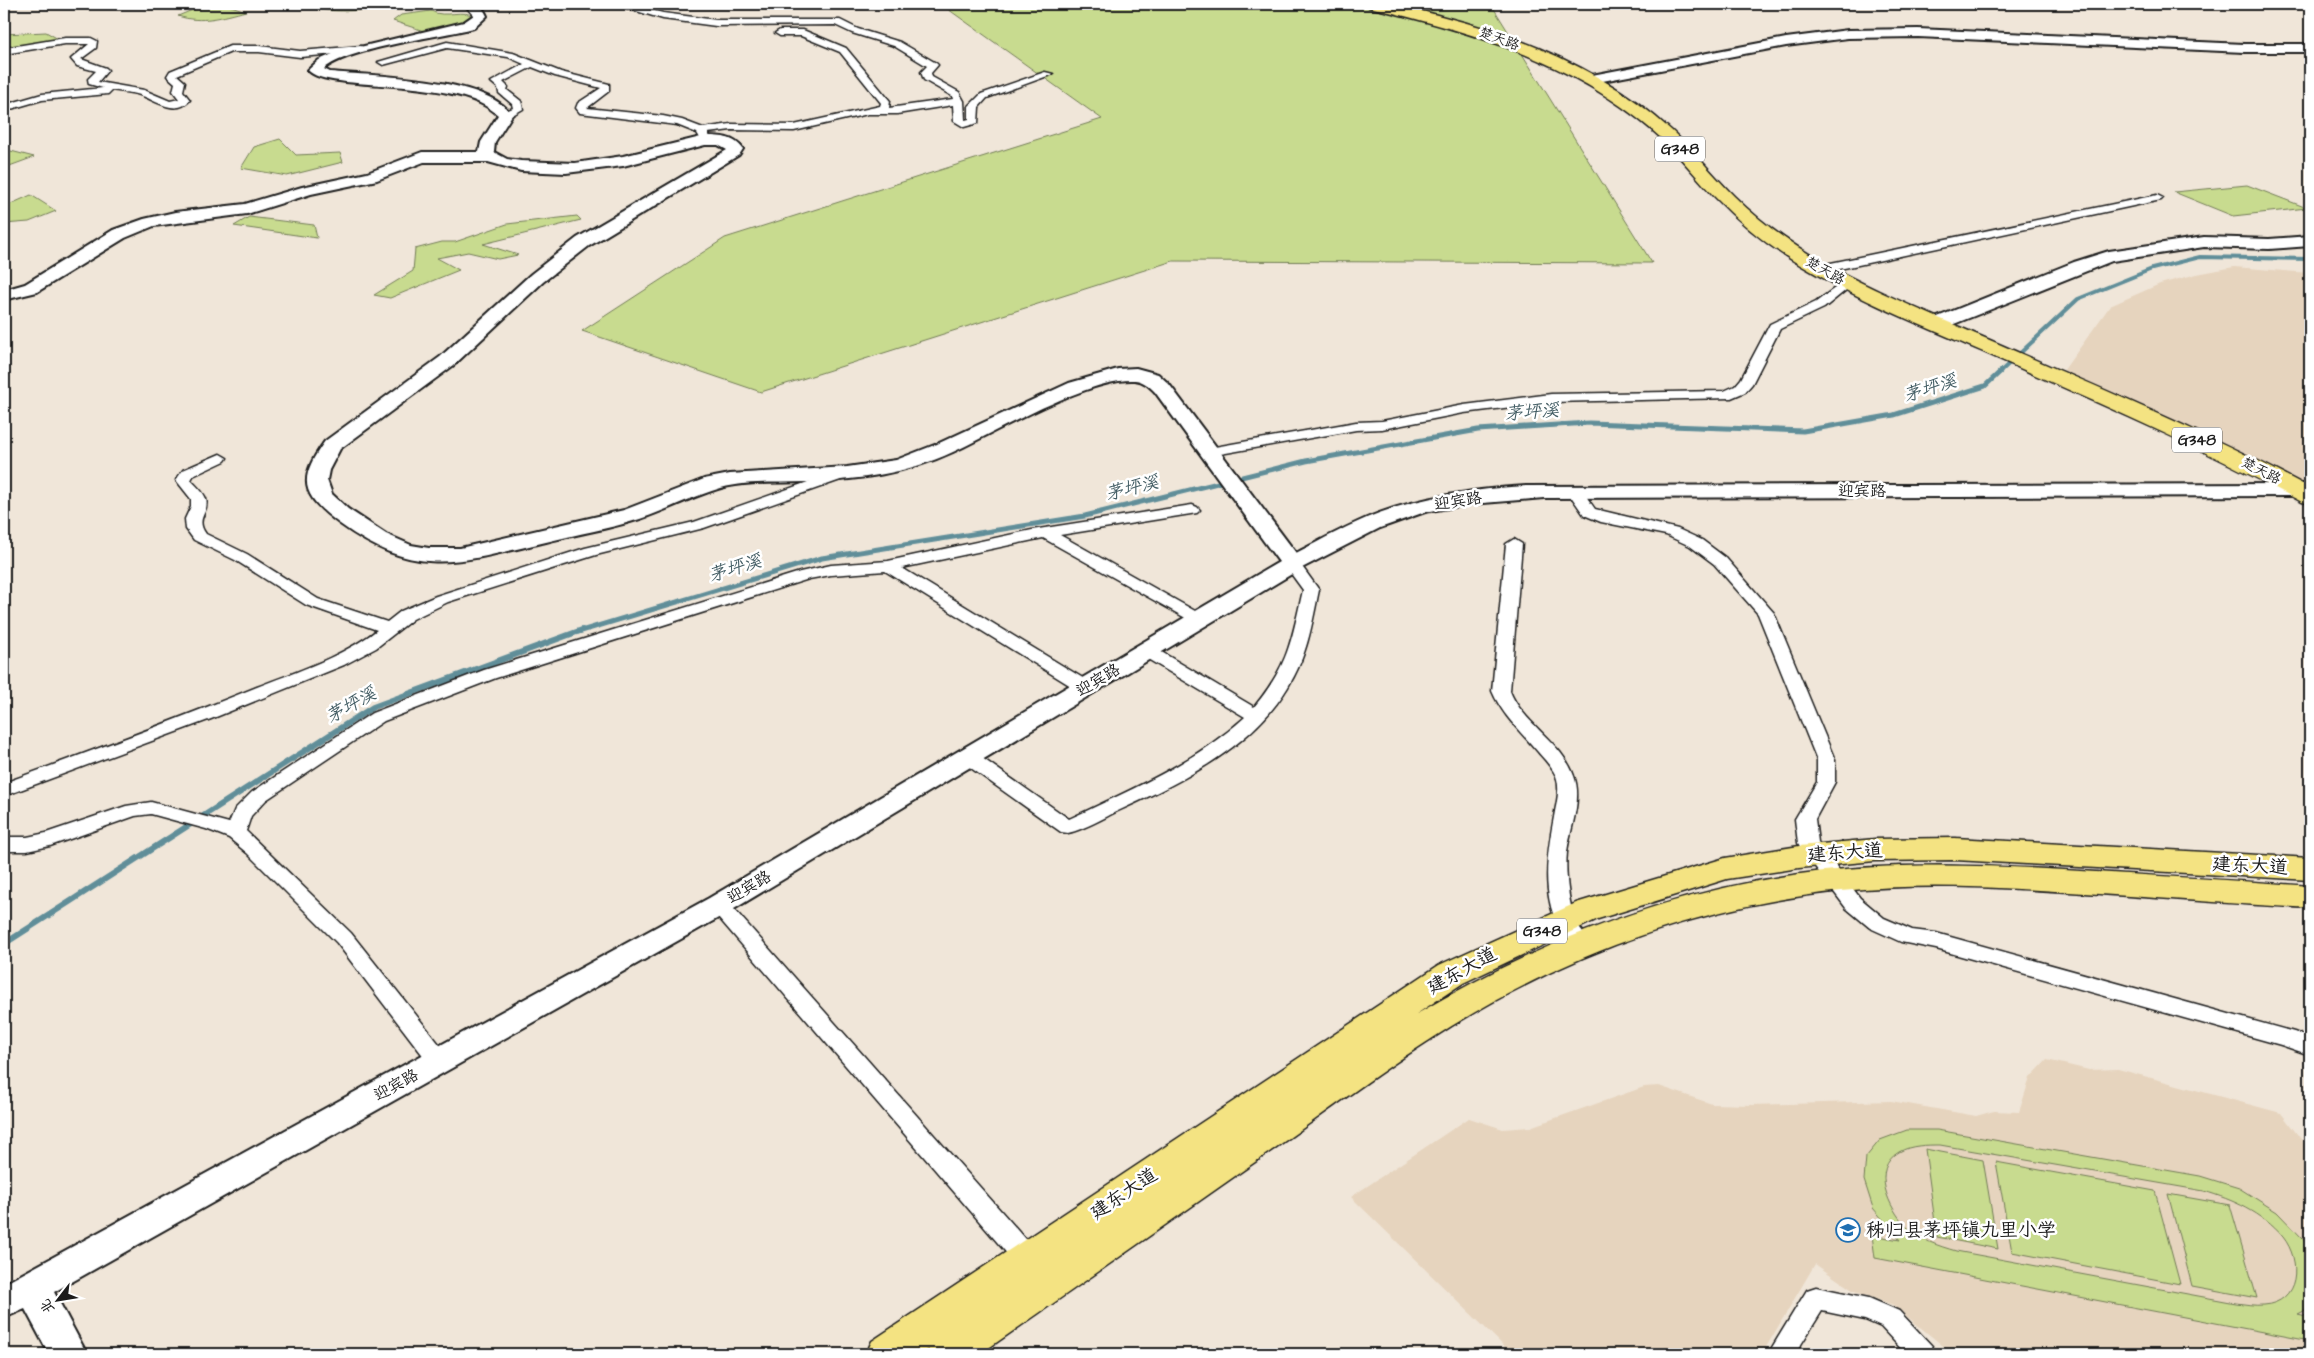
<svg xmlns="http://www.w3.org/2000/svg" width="2314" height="1358" font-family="'Architects Daughter','LXGW WenKai TC',sans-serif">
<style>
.built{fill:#e6d4be}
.green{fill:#c8db8f;stroke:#727c56;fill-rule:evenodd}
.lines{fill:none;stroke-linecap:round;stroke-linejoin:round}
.stream-far2{stroke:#608e99;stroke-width:4}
.stream-far1{stroke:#608e99;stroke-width:5}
.stream{stroke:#608e99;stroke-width:6}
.street-casing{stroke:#1c1c1c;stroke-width:3}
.secondary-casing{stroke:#1c1c1c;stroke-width:4}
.highway-casing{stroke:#1c1c1c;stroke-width:3}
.street{fill:#fff;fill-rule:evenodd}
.secondary{fill:#fff;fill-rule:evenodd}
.highway{fill:#f4e382;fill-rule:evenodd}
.labels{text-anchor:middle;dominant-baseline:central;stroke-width:5;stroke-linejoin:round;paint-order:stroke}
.far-street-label{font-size:14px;fill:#1c1c1c;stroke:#fff}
.shield{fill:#fff;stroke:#606060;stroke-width:1}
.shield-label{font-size:15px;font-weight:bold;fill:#1c1c1c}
.street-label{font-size:16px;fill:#1c1c1c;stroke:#fff}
.water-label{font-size:18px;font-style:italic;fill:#445e65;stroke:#fff}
.near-street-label{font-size:19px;fill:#1c1c1c;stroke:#fff}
.near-poi-label{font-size:19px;fill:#1c1c1c;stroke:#fff;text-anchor:start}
</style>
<rect width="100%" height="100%" fill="#f0e6d9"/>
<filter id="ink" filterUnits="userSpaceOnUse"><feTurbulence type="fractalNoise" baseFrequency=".02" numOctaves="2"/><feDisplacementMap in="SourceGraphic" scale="10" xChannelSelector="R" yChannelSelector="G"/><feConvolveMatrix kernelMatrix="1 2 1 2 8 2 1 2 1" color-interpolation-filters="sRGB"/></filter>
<g filter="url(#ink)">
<path class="built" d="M2234 267 2310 273V485H2298L2061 374 2110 306 2160 284 2197 274Z
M2047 1060 2089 1070 2118 1069 2281 1113 2310 1151V1354H1953L1893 1305 1854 1291 1815 1264 1762 1354H1512L1351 1197 1469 1118 1503 1129 1530 1127 1644 1087 1659 1086 1712 1104 1750 1105 1891 1101 1976 1116 1994 1111 2019 1112 2030 1078Z"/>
<path class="green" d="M122 4H225L246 11C223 17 201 24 178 16L197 8C184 0 164 6 150 7 142 8 133 7 125 6Z
M299 4H399C367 11 329 15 299 4Z
M922 4H1491L1652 263 1173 261 761 392 582 331 725 238 1102 119 945 7Z
M431 11C445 19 463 8 476 17L461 25 430 33 393 21 401 15Z
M46 32 60 40 4 49V34Z
M280 139 296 155 340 153 343 162 287 176 241 168 254 147Z
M4 150H7L34 157 4 168Z
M2247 185 2307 208 2233 216 2174 192Z
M31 195 56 211 29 222 4 224V207Z
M577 216 581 220 483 244 518 255 498 259 468 252 437 258 459 270 390 298 374 295 413 271 415 249 442 242H455L507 224Z
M249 217 314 225 317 238 234 226Z
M1907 1130H1937L2200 1176 2239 1188 2277 1212 2304 1240 2310 1253V1302L2304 1311 2298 1314 2310 1317V1341L1875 1258 1872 1235 1900 1240 1873 1208 1864 1180 1866 1157 1880 1140ZM1940 1145 2204 1191C2233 1200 2262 1212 2283 1237 2302 1261 2300 1303 2263 1305 2255 1306 2245 1304 2236 1303L1956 1251C1939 1246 1919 1240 1906 1226 1889 1208 1870 1169 1899 1152 1911 1145 1927 1145 1940 1145Z
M1925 1149 1983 1160 1998 1249 1937 1237Z
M1996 1162 2155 1191 2180 1284 2012 1252Z
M2168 1194 2230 1205 2257 1298 2192 1286Z"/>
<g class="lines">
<path class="stream-far2" d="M1999 373 2078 299 2152 269 2200 257 2310 259"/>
<path class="stream-far1" d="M578 632 822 558 1085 516 1306 461 1478 430 1589 423 1803 431 1894 415 1985 386 2000 372"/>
<path class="stream" d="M4 944 373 707 582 630"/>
<g class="street-casing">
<path id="street" d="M613 4H626L663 13 716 20H840L858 29 900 42 936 63 938 65 931 73 932 77 959 92 964 101 965 120 969 119V106L981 94 1045 72 1053 74 987 98 979 107 978 123 964 127 954 121 953 105 897 114H868L794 131 731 130 708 133 712 141 707 144 703 143 697 133 677 125 580 113 576 108 578 103 601 88 555 76 532 67 503 82 508 87 507 90 521 101 523 109 509 117H501V113L513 108 512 104 499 93 498 88 491 82 524 64 508 57 447 48 383 65 378 62 447 42 513 53 561 72 609 84V91L587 108 663 116 682 120 703 128 731 124 794 125 880 106 881 103 840 52 801 36H780L775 33 780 30H803L846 48 890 101 889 108 953 99 952 96 924 80 921 72 927 66 894 46 852 33 835 25 716 26 663 19Z
M65 38H91L97 41 96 48 81 59 106 68 108 70 98 82 144 90 170 101 179 99 173 91 175 83 167 76 170 71 230 46H259L300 51 361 46 366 49 361 52 300 57 259 52H231L177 75 185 82 183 91 190 100C176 117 155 100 140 95 131 92 121 92 112 90L108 94 42 100 4 111V105L42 94 103 88 89 84 88 79 96 71 77 66 71 59 89 44H65L4 54V48Z
M2157 195 2163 198 2161 200 1821 273 1815 269 1821 265Z
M1847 279 1853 283 1851 286 1824 308 1780 329 1752 384 1745 392 1731 398 1551 402 1464 413 1382 429 1356 430 1209 456 1202 452 1209 448 1356 422 1382 421 1464 405 1551 394 1724 391 1735 386 1741 379 1770 324 1816 302Z
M220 454 227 458 225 461 193 476 191 480C195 485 204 492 206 499 210 513 194 518 206 534L247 554 318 599 387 622 401 611 436 596 585 548 694 522 842 470H852L854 473 852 476 704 528 596 555 448 602 413 619 376 648 344 665 211 719 4 796V783C89 752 174 721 257 687 298 671 342 657 377 630L306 605 235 560 194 540 186 529 185 519 191 506V499L176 480 183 470Z
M1576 487 1581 489 1595 509 1678 529 1702 540 1726 558 1774 613 1835 760V782L1815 819 1818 842 1860 898 1884 918 1912 930 1936 933 2294 1032 2310 1038V1055L2281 1045 1936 949 1901 942 1870 928 1846 908 1801 848 1798 843 1795 819 1817 782V760L1758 614 1714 564 1690 546 1666 535 1601 522 1584 515 1568 492Z
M1192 505 1197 507 1200 510 1197 513 1060 535 1204 616 1206 620 1204 624 1198 625 1043 538 902 568 1091 683 1094 687 1091 691H1079L885 571 831 575 809 579 496 678 384 721 266 800 251 816 246 831 351 933 447 1054 450 1060 447 1066 439 1069 431 1066 337 943 247 853 229 838 206 829 151 814 135 816 50 846 27 851H4V837H27L46 833 126 806 151 802 229 823 235 809 252 792 372 713 484 670 800 572 831 565 888 561 1032 530Z
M1514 539 1522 544 1510 691C1523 724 1562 742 1574 776 1583 799 1570 829 1567 852 1565 872 1568 898 1574 917 1577 927 1588 936 1593 945L1590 950C1577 954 1574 948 1566 938 1540 904 1546 858 1554 817 1556 804 1561 790 1556 776 1552 767 1544 759 1538 752 1521 732 1502 715 1492 691L1506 544Z
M1292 559 1298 561 1319 590C1312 624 1307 657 1288 687 1252 747 1183 781 1120 810 1103 818 1086 829 1068 833L1061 832 961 761 959 757 961 753H975L1069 819C1131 790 1194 763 1245 717L1141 655 1138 651 1141 647H1153L1254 707C1289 664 1291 642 1303 590L1284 564Z
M719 898 726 900 1040 1255 1044 1263 1040 1271 1031 1274 1022 1271 712 910 709 905 712 900Z
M1816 1287 1869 1298 1899 1311 1932 1346 1936 1354H1906L1881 1327 1865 1320 1822 1311 1795 1354H1768L1807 1290Z"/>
</g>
<g class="secondary-casing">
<path id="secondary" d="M464 4C475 3 482 4 487 16L474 28C439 37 348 48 324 69L330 72C373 76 487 77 512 115L495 142 494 152 507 159 521 161 575 163 623 156 705 136C719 136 734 136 743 149L739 155 589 246 543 282 454 365 340 449 329 470 327 480 332 494 348 509 386 534 411 545 429 548H460L624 510 704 479 730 474 847 467 896 460 937 444 1069 383 1118 369 1136 368 1158 374 1169 384 1296 553C1323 539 1350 524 1379 513 1426 496 1476 489 1526 486L2310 484V496L1544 498 1471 504 1425 512 1380 528 1300 569 729 912 54 1292 87 1354H49L25 1309 4 1318V1284L709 898 1279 562 1155 392C1149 386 1144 381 1135 380 1090 377 996 432 953 452 906 474 858 480 807 482 779 483 748 481 721 488 693 496 667 510 640 519 609 529 577 534 546 542 461 562 417 580 340 524 301 495 297 480 325 441L440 357 531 274 577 238 727 150 718 145H705L623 166 566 173 521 171 488 162H424L377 180 311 194 247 214 154 226 125 238 37 292 4 300V290L25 284 113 230 144 219 175 212 245 204 302 187 367 173 422 152H479L481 142 498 115C458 75 326 93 308 70L319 60 335 53 464 22 474 15Z
M1918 29 2244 44H2310V52H2244L1918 37 1848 38 1786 46 1592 83 1585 79 1592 75 1786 38 1848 30Z
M2310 236V246L2269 249 2204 247 2112 261 1944 328H1930L1928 324 1930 320 2074 262 2109 251 2204 237 2269 239Z"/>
</g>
<g class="highway-casing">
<path id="highway" d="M1367 4C1393 3 1416 9 1441 16 1524 37 1607 72 1671 130 1694 151 1713 175 1734 196 1764 226 1798 249 1835 269 1885 296 1939 318 1992 341 2099 388 2207 432 2310 488V504L2302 502C2198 445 2089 399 1981 351 1921 325 1859 300 1802 266 1769 247 1740 223 1714 196 1693 174 1675 149 1652 130 1568 59 1473 33 1369 7Z
M1955 838 2310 858V880L1955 860 1875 861 1799 868 1727 879 1598 919 1463 983 1415 1015C1534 945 1662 893 1800 874 1904 860 2007 866 2111 873 2177 877 2244 881 2310 886V908C2230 904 2149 897 2069 892 1993 887 1917 883 1841 891 1691 907 1551 960 1425 1043 1374 1076 1325 1113 1275 1148 1177 1217 1078 1286 980 1354H926L929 1349 921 1354H866L872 1341 1439 965 1576 903 1725 858 1799 846 1875 839Z"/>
</g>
<use href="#street" class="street"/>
<use href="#secondary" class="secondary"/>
<use href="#highway" class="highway"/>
</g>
</g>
<defs>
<g id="school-ring" transform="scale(1.25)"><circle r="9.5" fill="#fff" stroke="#1f6fb2" stroke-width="1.5"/><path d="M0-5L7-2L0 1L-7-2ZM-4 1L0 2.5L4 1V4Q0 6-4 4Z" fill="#1f6fb2"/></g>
</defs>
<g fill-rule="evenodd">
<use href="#school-ring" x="1848" y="1230"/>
</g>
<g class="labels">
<g class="far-street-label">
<text transform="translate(1499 39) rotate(20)">楚天路</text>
<text transform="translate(1825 271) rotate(29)">楚天路</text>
<text transform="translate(2261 471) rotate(27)">楚天路</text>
</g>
<g class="shield">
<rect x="1655" y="136.5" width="50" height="25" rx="4"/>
<rect x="2172" y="427.5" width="50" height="25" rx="4"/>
<rect x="1517" y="918.5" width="50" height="25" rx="4"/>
</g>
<g class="shield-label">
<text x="1680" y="149">G348</text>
<text x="2197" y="440">G348</text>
<text x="1542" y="931">G348</text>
</g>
<g class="street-label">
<text x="1862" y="491">迎宾路</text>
<text transform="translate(1458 501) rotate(-9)">迎宾路</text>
<text transform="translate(1098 680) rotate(-31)">迎宾路</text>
<text transform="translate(749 887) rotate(-31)">迎宾路</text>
<text transform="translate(396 1085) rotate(-29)">迎宾路</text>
</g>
<g class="water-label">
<text transform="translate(1930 388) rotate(-17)">茅坪溪</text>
<text transform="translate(1532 412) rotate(-4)">茅坪溪</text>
<text transform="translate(1132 488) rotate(-14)">茅坪溪</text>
<text transform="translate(735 568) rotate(-17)">茅坪溪</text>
<text transform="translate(351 705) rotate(-29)">茅坪溪</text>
</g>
<g class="near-street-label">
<text transform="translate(1845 853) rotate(-4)">建东大道</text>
<text transform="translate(2250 866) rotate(3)">建东大道</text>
<text transform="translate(1462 971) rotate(-29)">建东大道</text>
<text transform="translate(1124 1194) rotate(-34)">建东大道</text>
</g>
<g class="near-poi-label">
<text x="1866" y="1230">秭归县茅坪镇九里小学</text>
</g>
</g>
<rect width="2314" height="1358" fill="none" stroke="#fff" stroke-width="20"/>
<rect x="10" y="10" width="2294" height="1338" fill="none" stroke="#1c1c1c" stroke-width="2" filter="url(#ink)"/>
<g transform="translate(58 1300) rotate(239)" stroke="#ffffff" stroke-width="4" paint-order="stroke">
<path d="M0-4L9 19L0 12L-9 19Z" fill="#1c1c1c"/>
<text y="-8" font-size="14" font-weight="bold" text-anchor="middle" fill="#1c1c1c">北</text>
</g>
</svg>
